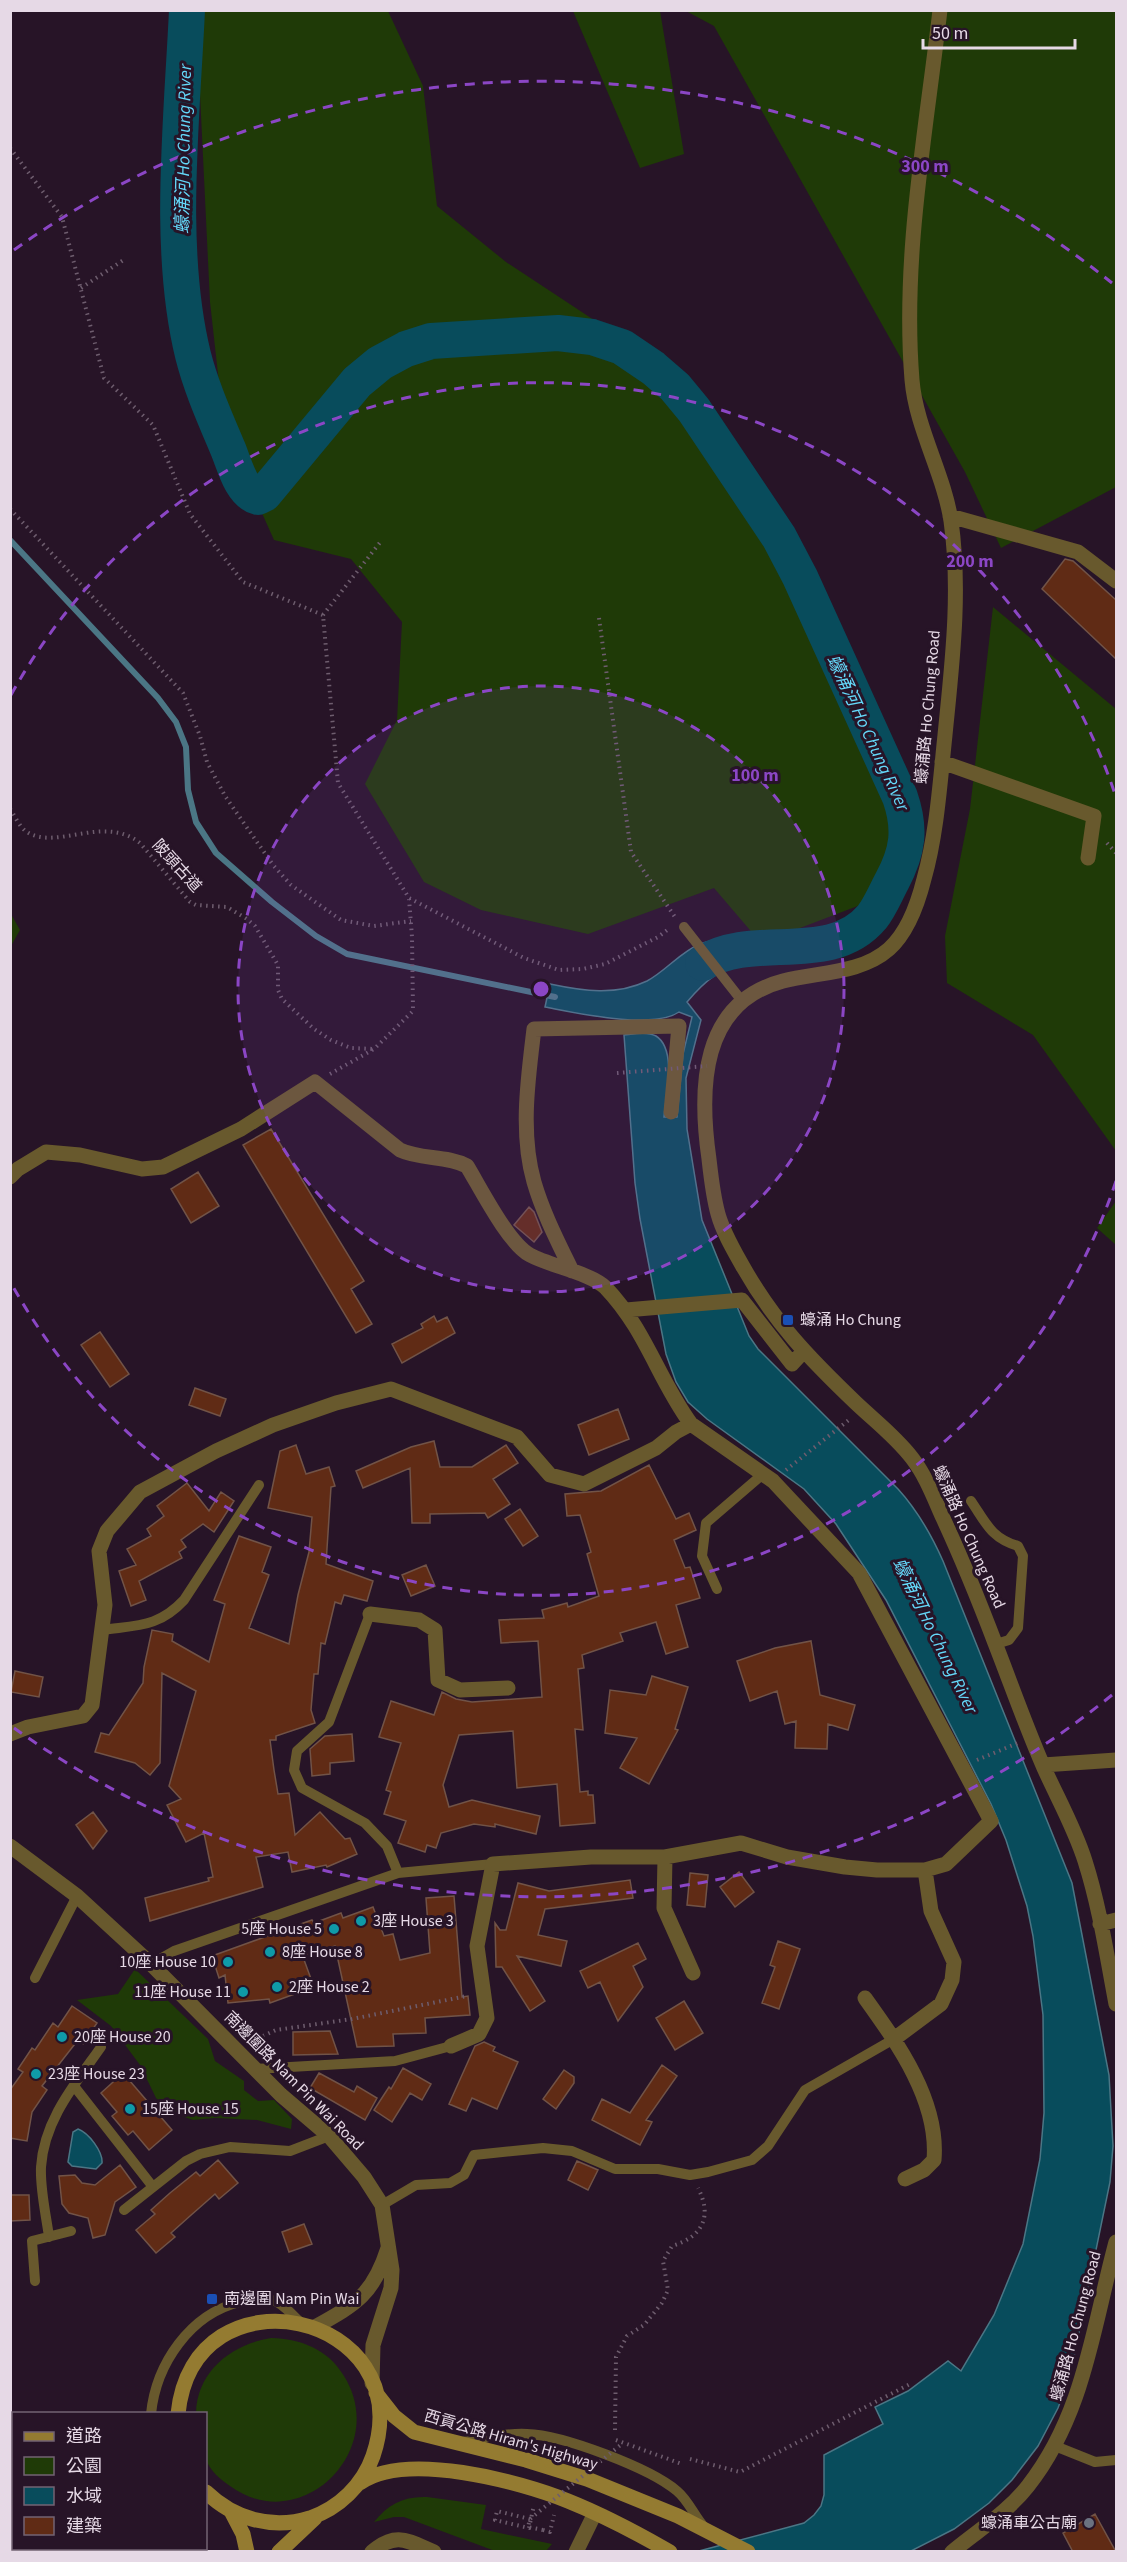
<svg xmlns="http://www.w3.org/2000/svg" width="1127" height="2562" font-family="'Source Sans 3','Noto Sans TC',sans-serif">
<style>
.green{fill:#1f3a07}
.water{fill:#084c5c;stroke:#4b7685;stroke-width:1.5}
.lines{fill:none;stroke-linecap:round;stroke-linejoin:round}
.stream{stroke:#4b7685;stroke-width:6}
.river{stroke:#084c5c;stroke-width:36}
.building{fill:#602b15;stroke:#715347;stroke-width:1.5}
.path{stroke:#6e5d6e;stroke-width:4;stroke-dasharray:1.5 4.5;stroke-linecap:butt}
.lane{stroke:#68592d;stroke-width:10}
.street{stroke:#68592d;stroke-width:15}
.secondary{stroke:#947b31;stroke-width:15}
.path-bridge{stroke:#6e5d6e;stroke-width:4;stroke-dasharray:1.5 4.5;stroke-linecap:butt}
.ring{fill:none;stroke:#8b46c5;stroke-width:3;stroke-dasharray:10 8}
.transit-dot{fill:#1a4fb4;stroke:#271427;stroke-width:2}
.culture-dot{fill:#0f9aa8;stroke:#271427;stroke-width:2}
.worship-dot{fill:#6b7280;stroke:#271427;stroke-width:2}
.labels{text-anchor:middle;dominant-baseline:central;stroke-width:6;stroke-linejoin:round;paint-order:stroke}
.street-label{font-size:16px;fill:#e6d9e6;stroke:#271427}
.poi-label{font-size:16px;fill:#e6d9e6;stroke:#271427;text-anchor:start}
.water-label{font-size:18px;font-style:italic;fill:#64d8f9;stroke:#271427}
.centre{fill:#8b46c5;stroke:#271427;stroke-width:3}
.ring-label{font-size:18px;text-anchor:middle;font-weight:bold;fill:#8b46c5;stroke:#271427;stroke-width:6;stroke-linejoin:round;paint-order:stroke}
</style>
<rect width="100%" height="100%" fill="#271427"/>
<path class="green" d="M196 11H388L423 86 437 206 506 262 697 388 804 554 873 720 916 805 876 899 761 943 714 888 588 934 481 910 424 882 365 784 397 720 402 622 351 559 274 540 224 428 210 302Z
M573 11H660L684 154 640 168Z
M686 11H1116V487L1001 548 965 472 714 26Z
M993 607 1116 709V1151L1033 1035 947 983 945 936 970 809Z
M11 914 20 930 11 946H10Z
M1116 1201V1245L1097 1228Z
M135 1969 208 2039 215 2061 244 2081V2090L258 2101 274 2100 292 2119 291 2129 257 2120 215 2118 193 2120 173 2113 156 2098 140 2065 111 2026 77 2000 118 1994Z
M271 2338C301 2339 328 2349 344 2376 390 2450 301 2538 230 2486 221 2480 209 2470 206 2459 202 2446 206 2427 206 2414L196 2413C197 2371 232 2344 271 2338Z
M427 2497 486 2505 481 2529 552 2544 546 2551H495L404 2517H394L374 2522C388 2504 404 2496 427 2497Z"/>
<path class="water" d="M747 938 751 958C721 969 707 978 687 1002L701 1020 686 1078 687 1129 702 1220 749 1336 758 1349 898 1489C918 1511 931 1534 943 1561L1072 1883 1109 2075 1113 2146 1110 2182 1070 2376 1058 2408 1038 2446 1012 2480 989 2503 954 2529 911 2551H699L804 2523 814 2515 821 2506 824 2495V2455L883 2424 875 2407 908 2391 948 2361 961 2371 994 2315 1023 2244 1040 2159 1044 2113 1043 2015 1033 1936 1027 1906 1006 1840 991 1804 886 1600 836 1524 804 1489 707 1419 688 1402 676 1382 666 1354 640 1219 635 1183 624 1035C633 1034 647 1031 656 1036 677 1049 666 1096 664 1117H677L683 1054 692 1017 679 1012C652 1030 577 1013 545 1007L550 984C583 991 616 996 647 981 666 971 680 952 700 944 715 938 731 939 747 938Z
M78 2129C89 2133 103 2152 102 2163L96 2169 72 2166 68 2162 73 2132Z"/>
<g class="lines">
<path class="stream" d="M10 540 158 698 176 722 186 747 188 790 196 822 216 853 272 902 316 936 347 954 555 997"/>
<path class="river" d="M187 10C182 119 167 249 193 355 201 387 215 418 228 449 234 463 241 493 258 497L264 494 357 382 380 363 406 349 431 341 558 333 592 337 622 347 653 368 675 387 694 410 779 537 800 577 900 797C911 829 908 851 892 881 886 892 880 907 872 917 830 967 754 931 703 963"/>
</g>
<path class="building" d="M1065 559 1073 561 1116 600V659L1042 589Z
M271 1129 364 1281 351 1289 372 1324 356 1333 243 1145Z
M198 1172 219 1206 191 1223 171 1189Z
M529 1207 534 1212 542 1232 534 1242 514 1225Z
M434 1316 437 1322 447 1317 455 1333 402 1363 392 1344 423 1328 421 1324Z
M100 1332 129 1374 110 1387 81 1345Z
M195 1388 226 1399 220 1416 189 1405Z
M618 1409 629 1439 589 1455 578 1425Z
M434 1441 440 1467H472L506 1445 518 1463 493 1479 510 1504 488 1518 485 1513 430 1514V1523H412L410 1468 363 1488 356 1471 411 1447Z
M296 1445 306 1474 329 1467 335 1486 331 1487 326 1564 373 1581 367 1601 344 1595 341 1604 335 1602 325 1644 321 1643 318 1674H314L311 1710 315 1723 276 1736V1740H270L274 1770 278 1794 289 1793 295 1835 320 1812 345 1839 350 1838 357 1854 327 1867 326 1865 292 1872 288 1852 256 1857 263 1887 150 1921 145 1898 209 1881 208 1878 213 1877 204 1833 186 1842 167 1805 181 1799 169 1786 196 1691 162 1673 160 1763 150 1775 135 1763 95 1752 101 1733 109 1735 143 1683 144 1667 152 1630 173 1634 172 1641 209 1662 225 1604 214 1600 239 1536 271 1547 262 1572 269 1575 249 1628 289 1644 298 1595 309 1552 312 1517 268 1508 280 1451Z
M649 1465 676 1519 689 1513 696 1530 674 1540 685 1568 690 1567 700 1598 676 1605 688 1647 666 1654 656 1622 620 1633 623 1641 582 1655 584 1668 578 1669 583 1730 575 1729 580 1792 588 1791V1795H593L595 1823 560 1826 557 1784 517 1788 513 1731 459 1735 443 1785 449 1807 472 1800 540 1816 536 1834 495 1824V1827L474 1824 441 1833 436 1848 427 1845 425 1852 398 1843 406 1821 384 1814 391 1792 386 1790 401 1743 379 1737 391 1701 434 1715 442 1692 456 1699 472 1702 542 1697 538 1641 501 1643 499 1620 544 1618 542 1610 567 1603 568 1607 599 1596 587 1554 591 1552 580 1515 567 1516 565 1494 601 1491Z
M187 1483 209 1511 221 1492 234 1501 214 1532 203 1524 181 1540 186 1547 179 1552 182 1558 139 1581 146 1600 131 1606 119 1571 136 1565 127 1549 151 1536 147 1529 164 1516 157 1506Z
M520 1509 538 1536 523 1546 505 1519Z
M426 1565 435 1586 411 1596 402 1575Z
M811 1641 820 1695 855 1705 848 1730 828 1724 827 1749 795 1748 796 1721 785 1724 777 1691 750 1701 737 1661 775 1648Z
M15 1671 43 1677 39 1697 11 1692Z
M652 1676 688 1687 675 1729 678 1730 649 1784 620 1768 637 1738 605 1733 610 1690 646 1695Z
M352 1734 354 1761 330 1763V1774L312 1776 310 1749 325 1736Z
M93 1812 107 1831 93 1849 76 1825Z
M739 1872 754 1892 735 1907 720 1887Z
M690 1873 708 1875 705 1907 687 1905Z
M630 1880 633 1898 545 1909 538 1935 567 1941 561 1966 517 1956 545 2001 530 2011 502 1967H496L495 1923 500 1930H506L518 1883 549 1891Z
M454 1896 462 1997 468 1996 470 2015 425 2018 426 2033 393 2034 394 2046 357 2047 335 1946 303 1957 314 1987 270 2003 269 1999 228 2003 225 1975 219 1978 212 1956 312 1920 314 1923 341 1913 343 1918 373 1907 384 1936 393 1934 400 1960 430 1953 426 1898Z
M778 1941 800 1949 779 2009 762 2003 775 1967 770 1965Z
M638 1943 646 1959 633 1966 643 1987 618 2021 600 1982 588 1988 580 1971Z
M684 2001 703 2033 675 2050 656 2018Z
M72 2006 97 2023 83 2044 78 2040 42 2086 47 2090 32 2112 27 2141 10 2138V2090L23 2072 18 2069 32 2048 35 2050 53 2023 58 2027Z
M330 2031 338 2054 293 2055V2032Z
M484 2042 495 2047 493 2051 518 2062 497 2109 472 2098 466 2111 449 2104 475 2046Z
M662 2065 677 2076 646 2120 652 2122 640 2145 592 2120 602 2099 630 2113Z
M403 2068 431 2084 422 2100 410 2093 392 2122 374 2110 389 2087 391 2089Z
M564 2070 574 2077V2083L556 2109 543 2099Z
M123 2073 172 2130 149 2150 133 2131 128 2135 112 2116 117 2112 101 2093Z
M319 2073 354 2092 357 2086 377 2098 365 2120 310 2088Z
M218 2160 238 2183 219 2199 215 2194 190 2216 171 2233 175 2237 156 2253 136 2230 155 2214 151 2210 170 2193 196 2172 200 2176Z
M577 2161 598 2170 588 2190 568 2180Z
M120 2165 136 2187 115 2202 105 2235 93 2238 88 2218 69 2213 62 2204 59 2176 75 2175 82 2183 95 2185Z
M10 2195H29L30 2220 10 2221Z
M304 2224 312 2244 289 2252 282 2232Z
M1095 2514 1116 2552H1073L1063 2533Z"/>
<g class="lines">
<path class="path" d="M10 148 62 217 104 378 153 425 190 514 243 582 323 615 338 783 409 898 524 958 559 970 583 969 605 964 658 937 670 928
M81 288 125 259
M10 509 183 693 200 736 207 762 225 796 273 865 291 885 341 920 374 926 411 921
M323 615 382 540
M599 618 631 852 675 917
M10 809C15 816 20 828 27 832 56 851 104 814 140 843L190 902 196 905 227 907 247 919 255 926 278 965V990L282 999 314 1029 331 1040 351 1048 374 1049
M1107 843 1116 853
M330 1074 374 1049 413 1011 412 937 409 899
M786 1470 850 1419
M977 1760 1018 1743
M252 2041 276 2030 352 2019 467 1996
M615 2430 616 2357 627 2336 644 2325 662 2303 668 2290 663 2261 672 2246C702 2237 713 2217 698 2188
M616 2440 682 2464
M690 2459 740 2472 912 2383
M530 2519 497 2511 495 2520 529 2528 534 2505
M543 2530 550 2532 554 2515
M30 2552 32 2548"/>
<path class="lane" d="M684 927 742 1001
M971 1501C986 1523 991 1538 1018 1546L1023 1556 1018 1628 1009 1640 996 1644
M717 1589 702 1556 706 1523 763 1474
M370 1614 329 1722 297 1751 294 1770 302 1788 365 1823 387 1846 398 1873
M103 1630C138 1625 159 1627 184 1600L259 1485
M151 1964 174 1951 398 1873 493 1864
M35 1978 77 1896
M255 2069 395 2061 451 2046
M74 2086 153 2187
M382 2205 416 2185 450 2183 464 2175 474 2155 543 2148 572 2151 615 2169H658L690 2175 708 2172 752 2160 768 2146 805 2090 894 2039
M124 2210 186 2161 200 2154 230 2147 290 2151 329 2136
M49 2237C46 2214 40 2190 41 2167 44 2120 75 2084 101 2047
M35 2281 32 2241 71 2231
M151 2414C156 2364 190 2314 240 2302 249 2299 262 2297 272 2300 283 2303 292 2315 300 2322
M463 2442C484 2438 506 2433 527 2434 563 2435 650 2468 677 2491 689 2501 694 2516 705 2528
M1055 2446 1095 2462 1116 2460"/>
<path class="street" d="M940 10C926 132 902 257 912 380 916 428 944 474 951 521 961 592 952 664 945 735 940 782 937 833 924 879 918 903 908 932 889 949 861 974 817 972 783 981 700 1003 699 1089 709 1159 711 1177 713 1196 718 1214 723 1232 733 1249 742 1265 774 1322 809 1358 856 1403 875 1421 896 1437 912 1458 926 1476 934 1498 943 1518 962 1559 979 1601 995 1643 1011 1684 1026 1727 1044 1768 1058 1799 1075 1829 1085 1861 1100 1908 1107 1957 1116 2004
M950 516 1078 552 1116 581
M942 762 1094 816 1088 858
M10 1177 18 1169 46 1152 80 1155 142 1169 163 1167 241 1129 315 1082 400 1150C421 1160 446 1155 467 1166 481 1189 508 1243 530 1255 550 1266 591 1273 606 1288 646 1330 658 1379 691 1424L676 1432 656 1448 584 1484 550 1475 517 1437 391 1389 336 1403 273 1425 216 1451 140 1492 107 1531 99 1551 105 1605 92 1705 83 1716 28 1727 10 1734
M572 1271C558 1242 543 1213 534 1182 520 1133 528 1079 534 1029L679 1026 671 1112
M626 1310 742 1300 792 1364 803 1352
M370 1614 419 1620 435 1630 438 1680 460 1690 508 1688
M1043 1765 1116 1760
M10 1846 77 1896 151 1964 281 2095 329 2136 364 2177 382 2205 392 2270 391 2288 373 2345 372 2383
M665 1857 664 1908 693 1973
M1100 1924 1116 1920
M865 1998C898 2044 939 2101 934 2160L924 2170 905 2179
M894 2039 941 2004 952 1980 954 1962 931 1911 925 1870
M451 2046 479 2034 487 2018 477 1946 493 1864 591 1857H665L741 1843 787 1857 845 1867 877 1870H925L946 1864 991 1821 859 1573 773 1481 691 1424
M315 2327C356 2304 373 2295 388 2248
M372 2552C396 2531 408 2541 434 2552
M576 2552 595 2513
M952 2552C977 2531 1008 2512 1028 2486 1084 2415 1093 2327 1116 2242"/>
<path class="secondary" d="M376 2393 394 2416 414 2432 526 2460 587 2479 678 2516 748 2552
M178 2414C193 2262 422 2312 373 2456 363 2485 339 2508 310 2518 272 2530 234 2519 206 2492
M360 2483C405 2451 519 2481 568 2501 603 2515 637 2533 670 2552
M231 2511 243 2534 247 2552
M64 2552 67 2548
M99 2552 101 2548
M279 2552 315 2518"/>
<path class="path-bridge" d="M617 1073 707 1066
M543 2530 528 2527 530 2519 623 2443"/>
</g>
<circle cx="541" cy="989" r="303" fill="#8b46c5" fill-opacity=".12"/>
<g class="ring">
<circle cx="541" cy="989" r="303"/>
<path d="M1116 1181A606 606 0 0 1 11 1283M11 695A606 606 0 0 1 1116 797"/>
<path d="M1112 1695A908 908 0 0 1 14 1728M14 250A908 908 0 0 1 1112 283"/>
</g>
<g class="transit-dot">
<rect x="782" y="1314" width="12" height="12" rx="3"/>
<rect x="206" y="2293" width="12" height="12" rx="3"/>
</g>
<g class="culture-dot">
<circle cx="361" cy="1921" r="6"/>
<circle cx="334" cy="1929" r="6"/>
<circle cx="270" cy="1952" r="6"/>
<circle cx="228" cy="1962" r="6"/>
<circle cx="277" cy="1987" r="6"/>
<circle cx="243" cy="1992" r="6"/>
<circle cx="62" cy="2037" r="6"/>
<circle cx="36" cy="2074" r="6"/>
<circle cx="130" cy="2109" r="6"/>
</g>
<circle class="worship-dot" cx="1089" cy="2523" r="6"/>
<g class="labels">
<g class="street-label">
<text transform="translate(928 707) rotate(-85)">蠔涌路 Ho Chung Road</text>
<text transform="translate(177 866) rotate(48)">陂頭古道</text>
<text transform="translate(969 1537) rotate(66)">蠔涌路 Ho Chung Road</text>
<text transform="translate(294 2081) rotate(45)">南邊圍路 Nam Pin Wai Road</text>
<text transform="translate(1076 2326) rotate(-75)">蠔涌路 Ho Chung Road</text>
<text transform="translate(511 2440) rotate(16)">西貢公路 Hiram's Highway</text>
</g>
<g class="poi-label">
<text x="800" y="1320">蠔涌 Ho Chung</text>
<text x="373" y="1921">3座 House 3</text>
<text x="322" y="1929" text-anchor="end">5座 House 5</text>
<text x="282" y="1952">8座 House 8</text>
<text x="216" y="1962" text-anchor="end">10座 House 10</text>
<text x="289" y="1987">2座 House 2</text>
<text x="231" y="1992" text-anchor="end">11座 House 11</text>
<text x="74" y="2037">20座 House 20</text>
<text x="48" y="2074">23座 House 23</text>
<text x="142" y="2109">15座 House 15</text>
<text x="224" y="2299">南邊圍 Nam Pin Wai</text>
<text x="1077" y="2523" text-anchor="end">蠔涌車公古廟</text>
</g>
<g class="water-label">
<text transform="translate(184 149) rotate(-89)">蠔涌河 Ho Chung River</text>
<text transform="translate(868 733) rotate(65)">蠔涌河 Ho Chung River</text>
<text transform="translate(935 1636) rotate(64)">蠔涌河 Ho Chung River</text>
</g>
</g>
<circle cx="541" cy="989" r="9" class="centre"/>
<g class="ring-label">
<text x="925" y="172">300 m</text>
<text x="970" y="567">200 m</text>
<text x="755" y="781">100 m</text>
</g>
<rect width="1127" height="2562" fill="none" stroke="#e6d9e6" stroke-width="24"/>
<rect x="12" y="2412" width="195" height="138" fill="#271427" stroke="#736373" stroke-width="1.5"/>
<rect x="24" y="2432" width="30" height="9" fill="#947b31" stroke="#736373" stroke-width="1.5"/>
<text x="66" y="2442" font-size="18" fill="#e6d9e6">道路</text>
<rect x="24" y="2457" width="30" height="18" fill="#1f3a07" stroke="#736373" stroke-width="1.5"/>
<text x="66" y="2472" font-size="18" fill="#e6d9e6">公園</text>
<rect x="24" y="2487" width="30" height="18" fill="#084c5c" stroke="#736373" stroke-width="1.5"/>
<text x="66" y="2502" font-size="18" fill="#e6d9e6">水域</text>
<rect x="24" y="2517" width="30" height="18" fill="#602b15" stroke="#736373" stroke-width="1.5"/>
<text x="66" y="2532" font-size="18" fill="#e6d9e6">建築</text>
<path d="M923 39v9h152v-9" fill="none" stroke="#e6d9e6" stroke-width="3"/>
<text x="932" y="39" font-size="18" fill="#e6d9e6" stroke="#271427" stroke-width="4.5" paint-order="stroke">50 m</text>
</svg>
